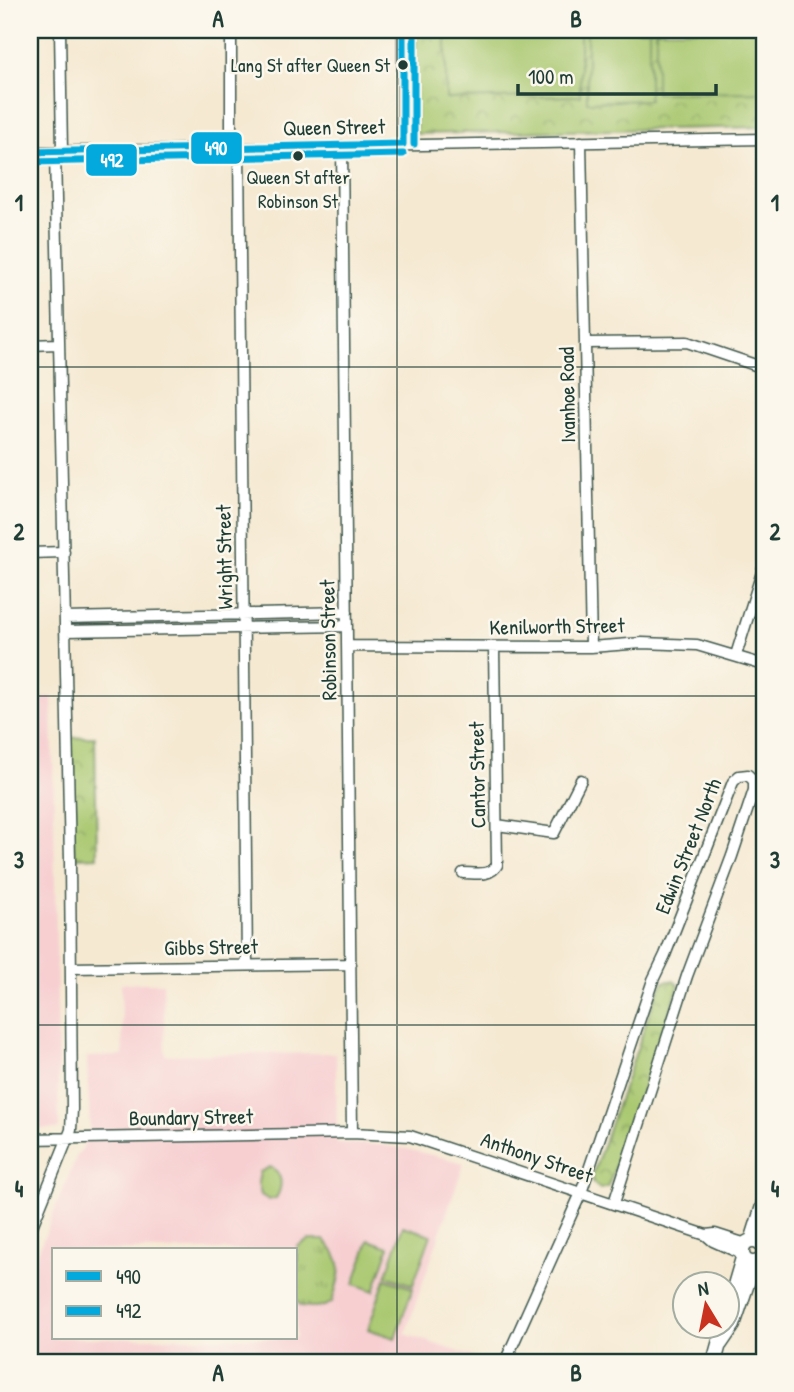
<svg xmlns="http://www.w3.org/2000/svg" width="794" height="1392" font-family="'Patrick Hand',sans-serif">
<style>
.built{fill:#f7cfd1;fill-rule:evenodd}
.grass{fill:url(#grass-tufts);stroke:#648252;stroke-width:2}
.park{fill:url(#park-crowns);stroke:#648252;stroke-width:2}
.garden{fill:#a9c870;stroke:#648252;stroke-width:2}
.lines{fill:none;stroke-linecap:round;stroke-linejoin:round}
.minor-casing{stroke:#3f574c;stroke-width:13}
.tertiary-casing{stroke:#3f574c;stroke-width:17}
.minor{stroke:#fff;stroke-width:10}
.tertiary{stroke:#fff;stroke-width:14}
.bus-1-casing{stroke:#fbf7ec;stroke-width:12}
.bus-2-casing{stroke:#fbf7ec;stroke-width:12}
.bus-1{stroke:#03a9dc;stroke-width:7}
.bus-2{stroke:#03a9dc;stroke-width:7}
.grid{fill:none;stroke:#1f3d34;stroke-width:2;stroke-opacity:0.55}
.bus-dot{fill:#1f3d34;stroke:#fbf7ec;stroke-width:2.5}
.labels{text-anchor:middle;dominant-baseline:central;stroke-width:5;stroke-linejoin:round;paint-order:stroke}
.bus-label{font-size:19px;fill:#1f3d34;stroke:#fbf7ec;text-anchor:end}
.street-label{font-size:21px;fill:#1f3d34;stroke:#fbf7ec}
.line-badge{stroke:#fbf7ec;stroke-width:2.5}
.badge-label{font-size:19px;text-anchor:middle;font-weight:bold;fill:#fff}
.neatline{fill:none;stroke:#1f3d34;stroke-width:2.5}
.grid-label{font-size:23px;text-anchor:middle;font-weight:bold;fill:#1f3d34}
</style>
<defs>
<pattern id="grass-tufts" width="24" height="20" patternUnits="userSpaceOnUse" patternTransform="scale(1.75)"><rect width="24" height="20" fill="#a9c870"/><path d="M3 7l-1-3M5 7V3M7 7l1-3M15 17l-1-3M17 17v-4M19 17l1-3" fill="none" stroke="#89a45d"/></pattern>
<pattern id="park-crowns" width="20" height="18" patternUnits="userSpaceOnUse" patternTransform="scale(1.75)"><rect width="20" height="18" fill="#a9c870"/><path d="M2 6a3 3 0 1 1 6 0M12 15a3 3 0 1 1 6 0" fill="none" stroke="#89a45d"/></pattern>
</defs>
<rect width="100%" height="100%" fill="#fbf7ec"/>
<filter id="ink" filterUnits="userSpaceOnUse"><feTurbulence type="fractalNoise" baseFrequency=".0143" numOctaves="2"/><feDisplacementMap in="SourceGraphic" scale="14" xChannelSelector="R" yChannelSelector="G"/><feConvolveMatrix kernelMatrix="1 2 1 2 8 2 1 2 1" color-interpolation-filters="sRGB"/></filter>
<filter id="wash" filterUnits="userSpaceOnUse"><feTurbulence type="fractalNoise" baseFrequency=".00686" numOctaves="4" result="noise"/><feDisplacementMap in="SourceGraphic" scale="28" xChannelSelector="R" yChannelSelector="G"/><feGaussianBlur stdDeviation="1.57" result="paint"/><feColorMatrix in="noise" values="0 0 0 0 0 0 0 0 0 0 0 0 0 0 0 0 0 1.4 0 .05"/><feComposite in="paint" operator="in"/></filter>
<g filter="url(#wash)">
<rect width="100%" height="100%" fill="#f5e9d2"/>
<path class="built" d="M52 697 59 1129H30V698Z
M121 983H163L165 1055 336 1053 337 1143 378 1145 407 1149 464 1163 405 1334 489 1362H30V1272L78 1153 82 1150 90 1129 87 1057 123 1056ZM54 1250H296V1338H54Z"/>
<path class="grass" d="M309 1240H324C347 1262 340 1274 332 1302L325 1306 313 1307 301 1306 296 1300 298 1246Z"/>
<path class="park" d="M416 30H764V127L416 134Z
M95 737 97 857 74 858 70 738Z
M674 980 679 986 608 1187 600 1189 593 1183V1174L656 995 664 982Z"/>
<path class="garden" d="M446 30H580V96L446 99Z
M587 30H649V100L587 102Z
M656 30H764V92L656 93Z
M270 1167C283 1172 283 1187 276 1198L269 1200 261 1195 258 1183 260 1172Z
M403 1226 431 1235 413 1285 386 1276Z
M369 1240 389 1247 374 1291 354 1284Z
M385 1279 413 1288 395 1338 368 1329Z"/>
</g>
<g filter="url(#ink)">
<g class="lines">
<g class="minor-casing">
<path id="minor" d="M60 30 62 151
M231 30V148
M581 142 591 647
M403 144V30
M342 146 352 1133
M239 148 247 965
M30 152 764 139
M585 343 687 342 764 368
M30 345 58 344
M30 553 64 552
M65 618 347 612
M65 631 347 626
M347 646 591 647 642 643 697 645 764 665
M736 655 764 566
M497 825 554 833 581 780
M463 873C475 873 490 877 497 865L494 647
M71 968 351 964
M30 1139 352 1133 410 1136 706 1235 715 1234 746 1244
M30 1231 71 1130 72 1109 70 861 55 152
M706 1235 713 1241 742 1254
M505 1362 581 1193 653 980 665 955 733 782 739 776 748 775 754 781V790L732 856 687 976 614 1203"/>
</g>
<g class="tertiary-casing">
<path id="tertiary" d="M742 1252a11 11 0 1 1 22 0a11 11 0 1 1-22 0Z
M752 1241 764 1203
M728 1309 743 1258
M720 1344 733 1325 754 1263
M714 1362 721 1337"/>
</g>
<use href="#minor" class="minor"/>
<use href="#tertiary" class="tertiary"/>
<g class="bus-1-casing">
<path id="bus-1" d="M403 30V144
M30 152 403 144"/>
</g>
<g class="bus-2-casing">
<path id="bus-2" d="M414 30V144
M30 162 403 154"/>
</g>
<use href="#bus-1" class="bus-1"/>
<use href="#bus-2" class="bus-2"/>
</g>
</g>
<path class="grid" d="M397 30V1362M30 367H764M30 696H764M30 1025H764"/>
<g class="bus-dot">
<circle cx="403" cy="65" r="6"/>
<circle cx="298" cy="156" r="6"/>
</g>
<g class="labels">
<g class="bus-label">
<text x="390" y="65">Lang St after Queen St</text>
<text x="298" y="177" text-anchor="middle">Queen St after<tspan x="298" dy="24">Robinson St</tspan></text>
</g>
<g class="street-label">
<text transform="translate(334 127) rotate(-1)">Queen Street</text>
<text transform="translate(567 395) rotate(-91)">Ivanhoe Road</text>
<text transform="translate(224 557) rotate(-91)">Wright Street</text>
<text transform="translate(557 626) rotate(-1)">Kenilworth Street</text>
<text transform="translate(328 640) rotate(-91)">Robinson Street</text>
<text transform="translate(477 775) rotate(-91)">Cantor Street</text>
<text transform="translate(688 846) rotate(-68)">Edwin Street North</text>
<text transform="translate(211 947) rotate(-1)">Gibbs Street</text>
<text transform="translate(191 1117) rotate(-1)">Boundary Street</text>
<text transform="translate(537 1157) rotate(19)">Anthony Street</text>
</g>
</g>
<g class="line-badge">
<rect x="190" y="131" width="53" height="34" rx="7" fill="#03a9dc"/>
<rect x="85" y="143" width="53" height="34" rx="7" fill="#03a9dc"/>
</g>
<g class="badge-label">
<text x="216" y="155">490</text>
<text x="112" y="167">492</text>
</g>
<rect width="794" height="1392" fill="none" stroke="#fbf7ec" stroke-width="77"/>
<rect x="52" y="1248" width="245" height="91" fill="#fbf7ec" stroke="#a3ada2" stroke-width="2"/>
<rect x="66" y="1271" width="35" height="10" fill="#03a9dc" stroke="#a3ada2" stroke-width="2"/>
<text x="116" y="1284" font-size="21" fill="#1f3d34">490</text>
<rect x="66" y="1306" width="35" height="10" fill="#03a9dc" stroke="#a3ada2" stroke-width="2"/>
<text x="116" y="1318" font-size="21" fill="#1f3d34">492</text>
<g transform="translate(706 1305) rotate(350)"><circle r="33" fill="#fbf7ec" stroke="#a3ada2" stroke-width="2"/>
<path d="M0-5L12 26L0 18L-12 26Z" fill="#c8321e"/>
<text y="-10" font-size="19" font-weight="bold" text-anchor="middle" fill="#1f3d34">N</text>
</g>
<path d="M518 84v10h198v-10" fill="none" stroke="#1f3d34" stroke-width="3.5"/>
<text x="528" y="84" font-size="21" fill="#1f3d34" stroke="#fbf7ec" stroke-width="5" paint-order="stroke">100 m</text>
<rect x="38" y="38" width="718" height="1316" class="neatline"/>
<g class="grid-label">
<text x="218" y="27">A</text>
<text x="576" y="27">B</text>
<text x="19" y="211">1</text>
<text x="775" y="211">1</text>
<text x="19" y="540">2</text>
<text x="775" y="540">2</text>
<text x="19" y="868">3</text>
<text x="775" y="868">3</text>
<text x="19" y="1197">4</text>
<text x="775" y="1197">4</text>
<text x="218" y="1381">A</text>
<text x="576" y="1381">B</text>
</g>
</svg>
